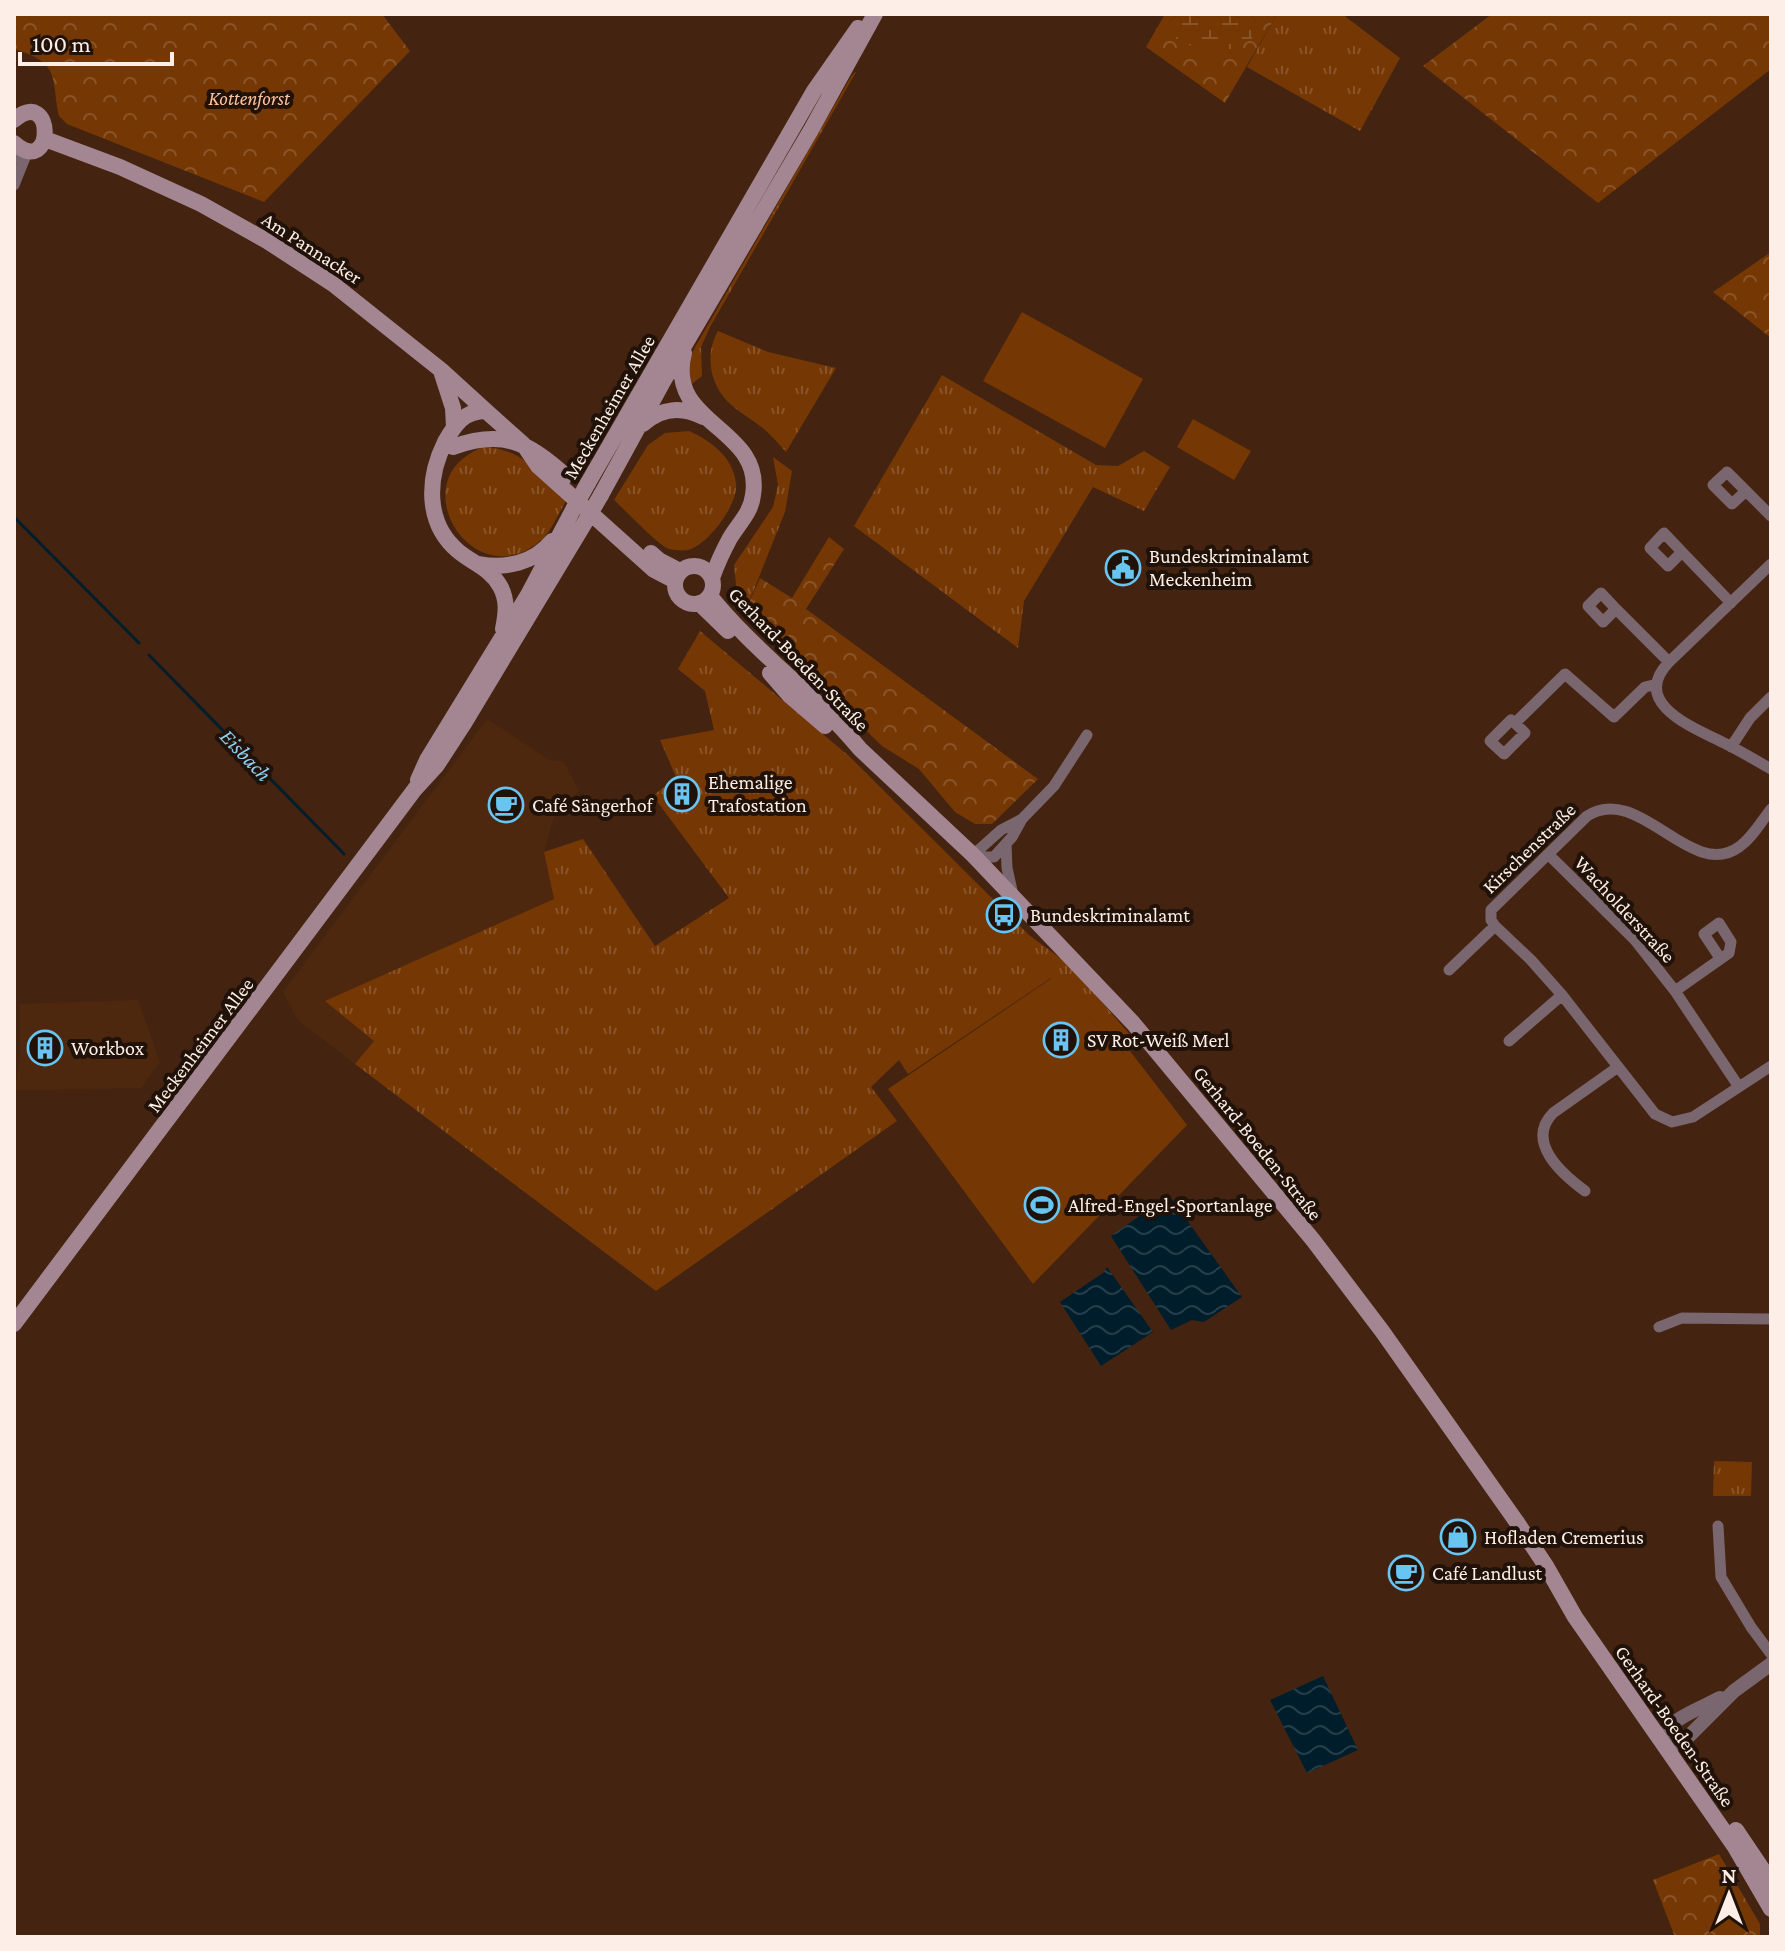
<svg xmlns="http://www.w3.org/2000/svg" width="1785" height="1951" font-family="'Crimson Pro',serif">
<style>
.built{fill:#4e280e}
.grass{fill:url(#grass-tufts)}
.forest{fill:url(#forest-crowns)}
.wetland{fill:url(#wetland-marsh)}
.pitch{fill:#753704}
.water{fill:url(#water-waves)}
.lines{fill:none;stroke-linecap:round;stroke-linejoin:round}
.stream{stroke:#001d2b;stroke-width:3}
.minor{stroke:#79666e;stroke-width:11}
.tertiary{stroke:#79666e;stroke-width:14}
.secondary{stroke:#a38692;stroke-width:16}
.secondary-bridge{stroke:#a38692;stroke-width:16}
.labels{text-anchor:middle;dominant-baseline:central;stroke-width:8;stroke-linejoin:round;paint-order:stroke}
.park-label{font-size:20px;font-style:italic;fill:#fdc19d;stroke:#201209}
.street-label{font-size:20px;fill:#fdefe8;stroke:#201209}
.poi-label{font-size:20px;fill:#fdefe8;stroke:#201209;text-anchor:start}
.water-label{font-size:22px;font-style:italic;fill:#8dd0f3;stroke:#201209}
</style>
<defs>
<pattern id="grass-tufts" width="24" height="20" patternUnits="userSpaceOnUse" patternTransform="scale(2)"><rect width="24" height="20" fill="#753704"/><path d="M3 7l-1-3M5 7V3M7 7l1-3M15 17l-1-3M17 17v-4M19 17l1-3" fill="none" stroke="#8a5429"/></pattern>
<pattern id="forest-crowns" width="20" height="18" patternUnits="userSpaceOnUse" patternTransform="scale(2)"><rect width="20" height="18" fill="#753704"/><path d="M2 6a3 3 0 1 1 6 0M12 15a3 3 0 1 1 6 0" fill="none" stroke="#8a5429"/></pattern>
<pattern id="wetland-marsh" width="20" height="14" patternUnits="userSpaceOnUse" patternTransform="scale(2)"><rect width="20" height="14" fill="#753704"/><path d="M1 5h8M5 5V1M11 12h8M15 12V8" fill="none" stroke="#8a5429"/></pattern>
<pattern id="water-waves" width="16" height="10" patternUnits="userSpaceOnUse" patternTransform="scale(2)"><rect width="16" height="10" fill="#001d2b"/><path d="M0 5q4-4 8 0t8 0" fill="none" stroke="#263e4a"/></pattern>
</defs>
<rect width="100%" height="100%" fill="#442410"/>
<path class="built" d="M487 719 551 761H563L579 791 554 817 544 852 554 899 326 1001 375 1041 355 1064 298 1020 283 992Z
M138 1000 160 1062 141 1088 15 1090 20 1057V1004Z"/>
<path class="grass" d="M1277 14H1342L1400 58 1360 131 1247 67Z
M856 72 710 327 701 347 702 376 689 386V361L694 349 852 75Z
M718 331 768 352 836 368 786 452C779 444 772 436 764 429 752 419 738 412 728 402 709 383 705 353 718 331Z
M942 375 1096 465 1118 466 1144 451 1170 467 1144 511 1093 487 1024 601 1018 648 854 526Z
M689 431C711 441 733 457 736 483 739 504 708 545 688 550 684 551 673 550 669 549 659 546 624 509 614 500L648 445 665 433Z
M484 447C524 449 539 474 566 501 558 514 551 533 539 542 471 597 399 477 484 447Z
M773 457 792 471 785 512 745 612 738 605 734 565 773 507 778 485Z
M700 631 849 756 1029 935 1071 966 1137 1043 1126 1056 1051 978 908 1074 899 1060 871 1087 897 1121 656 1291 355 1064 374 1041 325 1001 554 899 544 852 583 839 655 946 729 898 653 796 676 777 660 740 714 730 705 691 678 669Z
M1714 1461 1752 1462 1751 1496H1713Z"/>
<path class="forest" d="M14 14H382L410 51 264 202 67 124 59 116C51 77 61 63 14 49Z
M1165 14H1179L1169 21 1256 22 1251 14H1277L1225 103 1146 47Z
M1492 14H1771V69L1598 203 1423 66Z
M1771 252V338L1713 292Z
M829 537 844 549 806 609 1038 779 992 824H975L955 812 919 769 882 746 745 612 760 578 792 598Z
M1719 1854 1760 1924V1937H1675L1653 1880Z"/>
<path class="wetland" d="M1179 14H1251L1256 22 1252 39C1219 57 1209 54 1177 40L1169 21Z"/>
<path class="pitch" d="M1022 312 1143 379 1105 448 983 381Z
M1193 419 1251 451 1234 480 1177 447Z
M1052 978 1125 1055 1130 1051 1187 1125 1033 1284 888 1089Z"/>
<path class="water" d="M1169 1195 1242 1297 1204 1322 1192 1320 1171 1330 1111 1236Z
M1107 1267 1153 1332 1101 1366 1060 1302 1103 1273Z
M1323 1676 1358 1750 1307 1773 1270 1700Z"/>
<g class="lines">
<path class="stream" d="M14 517 139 643
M149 655 344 854"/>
<path class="minor" d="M14 159 16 145
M14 185 28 150
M1727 472 1746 491 1732 504 1713 485Z
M1746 491 1771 516
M1664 533 1682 552 1668 566 1650 548Z
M1682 552 1731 603
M1771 564 1669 662C1630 703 1692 727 1722 742 1739 750 1755 760 1771 769
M1601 593 1616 609 1603 622 1588 606Z
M1616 609 1669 662
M1515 723 1525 733 1504 754 1490 741 1511 720 1515 723 1565 674 1614 717 1645 687 1657 684
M1731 747 1750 718 1771 697
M1771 809C1761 822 1752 838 1739 847 1691 882 1639 782 1587 816L1491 910V920L1495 926 1531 960 1562 995 1655 1114 1672 1122 1693 1117 1771 1066
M1006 844 1007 868 1013 895
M1548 854 1635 940 1675 991 1739 1087
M973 855 1001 830 1022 819 1054 786 1087 735
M975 856 994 857 1012 837 1022 819
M1449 970 1495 926
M1675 991 1729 953 1731 942 1719 923 1704 934 1720 958
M1509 1041 1562 995
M1585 1191C1562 1174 1525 1142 1553 1113L1618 1067
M1659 1327 1682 1318 1771 1319
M1718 1526 1721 1577 1751 1627 1771 1654"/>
<path class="tertiary" d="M1661 1740C1669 1718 1700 1709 1720 1698
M1665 1745 1672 1746 1688 1737 1734 1691 1771 1664"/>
<path class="secondary" d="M14 120C55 85 55 179 14 143
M45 139 120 167 201 204 267 241 333 284 441 370 486 411 523 444 538 466 654 570 675 581
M684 353C665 425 764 427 753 495 751 513 739 523 730 538 723 551 717 564 712 578
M442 374 453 408 454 427
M486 411C464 411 455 424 445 442 427 478 425 523 458 551 472 563 490 568 500 586 508 600 506 614 503 629
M643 424C661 408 682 406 703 417
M453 447C503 429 528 442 566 476
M588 483 814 91 858 28
M601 495 664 380 811 130 875 14
M651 553 659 560 680 571
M479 564C506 569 534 563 552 541
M675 585a19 19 0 1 1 38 0a19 19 0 1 1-38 0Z
M710 596C755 652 815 694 860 749L973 855 1133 1023 1313 1240 1382 1331 1516 1521 1546 1566 1575 1617 1735 1847 1771 1909
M699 603 728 631
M770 673 790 696 825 726
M418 780 427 760 528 595 574 508
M14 1324 415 789 437 765 463 725 587 519
M1736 1830 1771 1882"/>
<path class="secondary-bridge" d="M574 508 588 483
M587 519 601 495"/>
</g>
<defs>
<g id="civic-ring" transform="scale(1.8)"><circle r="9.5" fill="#201209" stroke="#68c4f0" stroke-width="1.5"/><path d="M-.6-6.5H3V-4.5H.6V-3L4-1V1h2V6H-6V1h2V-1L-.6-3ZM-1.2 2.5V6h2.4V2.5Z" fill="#68c4f0"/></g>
<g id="building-ring" transform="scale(1.8)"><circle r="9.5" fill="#201209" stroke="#68c4f0" stroke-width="1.5"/><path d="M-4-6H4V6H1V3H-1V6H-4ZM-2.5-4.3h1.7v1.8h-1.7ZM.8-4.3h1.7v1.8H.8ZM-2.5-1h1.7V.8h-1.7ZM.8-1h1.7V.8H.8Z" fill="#68c4f0"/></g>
<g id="cafe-ring" transform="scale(1.8)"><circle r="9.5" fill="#201209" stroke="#68c4f0" stroke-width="1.5"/><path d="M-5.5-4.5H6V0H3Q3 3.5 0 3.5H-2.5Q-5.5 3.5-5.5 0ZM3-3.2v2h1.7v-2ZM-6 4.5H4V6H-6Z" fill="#68c4f0"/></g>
<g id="bus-ring" transform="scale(1.8)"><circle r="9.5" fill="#201209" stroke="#68c4f0" stroke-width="1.5"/><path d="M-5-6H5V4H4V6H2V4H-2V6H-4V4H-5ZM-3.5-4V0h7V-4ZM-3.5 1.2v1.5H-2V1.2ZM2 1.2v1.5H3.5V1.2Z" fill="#68c4f0"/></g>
<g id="stadium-ring" transform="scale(1.8)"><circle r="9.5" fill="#201209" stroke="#68c4f0" stroke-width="1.5"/><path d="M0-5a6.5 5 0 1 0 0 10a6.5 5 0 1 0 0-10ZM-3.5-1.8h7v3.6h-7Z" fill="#68c4f0"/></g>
<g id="shop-ring" transform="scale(1.8)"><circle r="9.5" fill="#201209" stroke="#68c4f0" stroke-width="1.5"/><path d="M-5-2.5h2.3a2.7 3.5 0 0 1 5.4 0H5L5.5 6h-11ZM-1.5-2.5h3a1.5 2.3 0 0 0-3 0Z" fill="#68c4f0"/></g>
</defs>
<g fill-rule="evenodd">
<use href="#civic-ring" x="1123" y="568"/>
<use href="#building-ring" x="682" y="794"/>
<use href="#cafe-ring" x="506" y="805"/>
<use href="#bus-ring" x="1004" y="915"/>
<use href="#building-ring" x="1061" y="1040"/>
<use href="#building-ring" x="45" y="1048"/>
<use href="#stadium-ring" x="1042" y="1205"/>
<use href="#shop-ring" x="1458" y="1537"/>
<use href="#cafe-ring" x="1406" y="1573"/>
</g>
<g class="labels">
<g class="park-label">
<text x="249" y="98">Kottenforst</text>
</g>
<g class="street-label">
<text transform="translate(312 248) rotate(33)">Am Pannacker</text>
<text transform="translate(609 407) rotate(-60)">Meckenheimer Allee</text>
<text transform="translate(799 659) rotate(46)">Gerhard-Boeden-Straße</text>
<text transform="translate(1529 848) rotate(-44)">Kirschenstraße</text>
<text transform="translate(1625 909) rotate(47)">Wacholderstraße</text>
<text transform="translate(200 1045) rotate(-53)">Meckenheimer Allee</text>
<text transform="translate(1258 1143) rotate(51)">Gerhard-Boeden-Straße</text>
<text transform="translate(1675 1726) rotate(55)">Gerhard-Boeden-Straße</text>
</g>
<g class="poi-label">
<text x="1149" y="556">Bundeskriminalamt<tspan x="1149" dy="23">Meckenheim</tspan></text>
<text x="708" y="782">Ehemalige<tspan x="708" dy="23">Trafostation</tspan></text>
<text x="532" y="805">Café Sängerhof</text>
<text x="1030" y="915">Bundeskriminalamt</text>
<text x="1087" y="1040">SV Rot-Weiß Merl</text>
<text x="71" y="1048">Workbox</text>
<text x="1068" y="1205">Alfred-Engel-Sportanlage</text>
<text x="1484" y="1537">Hofladen Cremerius</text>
<text x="1432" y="1573">Café Landlust</text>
</g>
<g class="water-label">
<text transform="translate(246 755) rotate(46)">Eisbach</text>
</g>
</g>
<rect width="1785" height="1951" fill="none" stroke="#fdefe8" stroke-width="32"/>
<g transform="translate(1729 1895)" stroke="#201209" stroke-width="6" paint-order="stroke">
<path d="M0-6L14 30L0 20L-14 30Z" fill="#fdefe8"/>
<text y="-12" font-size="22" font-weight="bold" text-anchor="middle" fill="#fdefe8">N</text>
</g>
<path d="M20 52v12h152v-12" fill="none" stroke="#fdefe8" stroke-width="4"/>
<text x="32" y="52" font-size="24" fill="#fdefe8" stroke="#201209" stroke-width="6" paint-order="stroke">100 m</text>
</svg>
